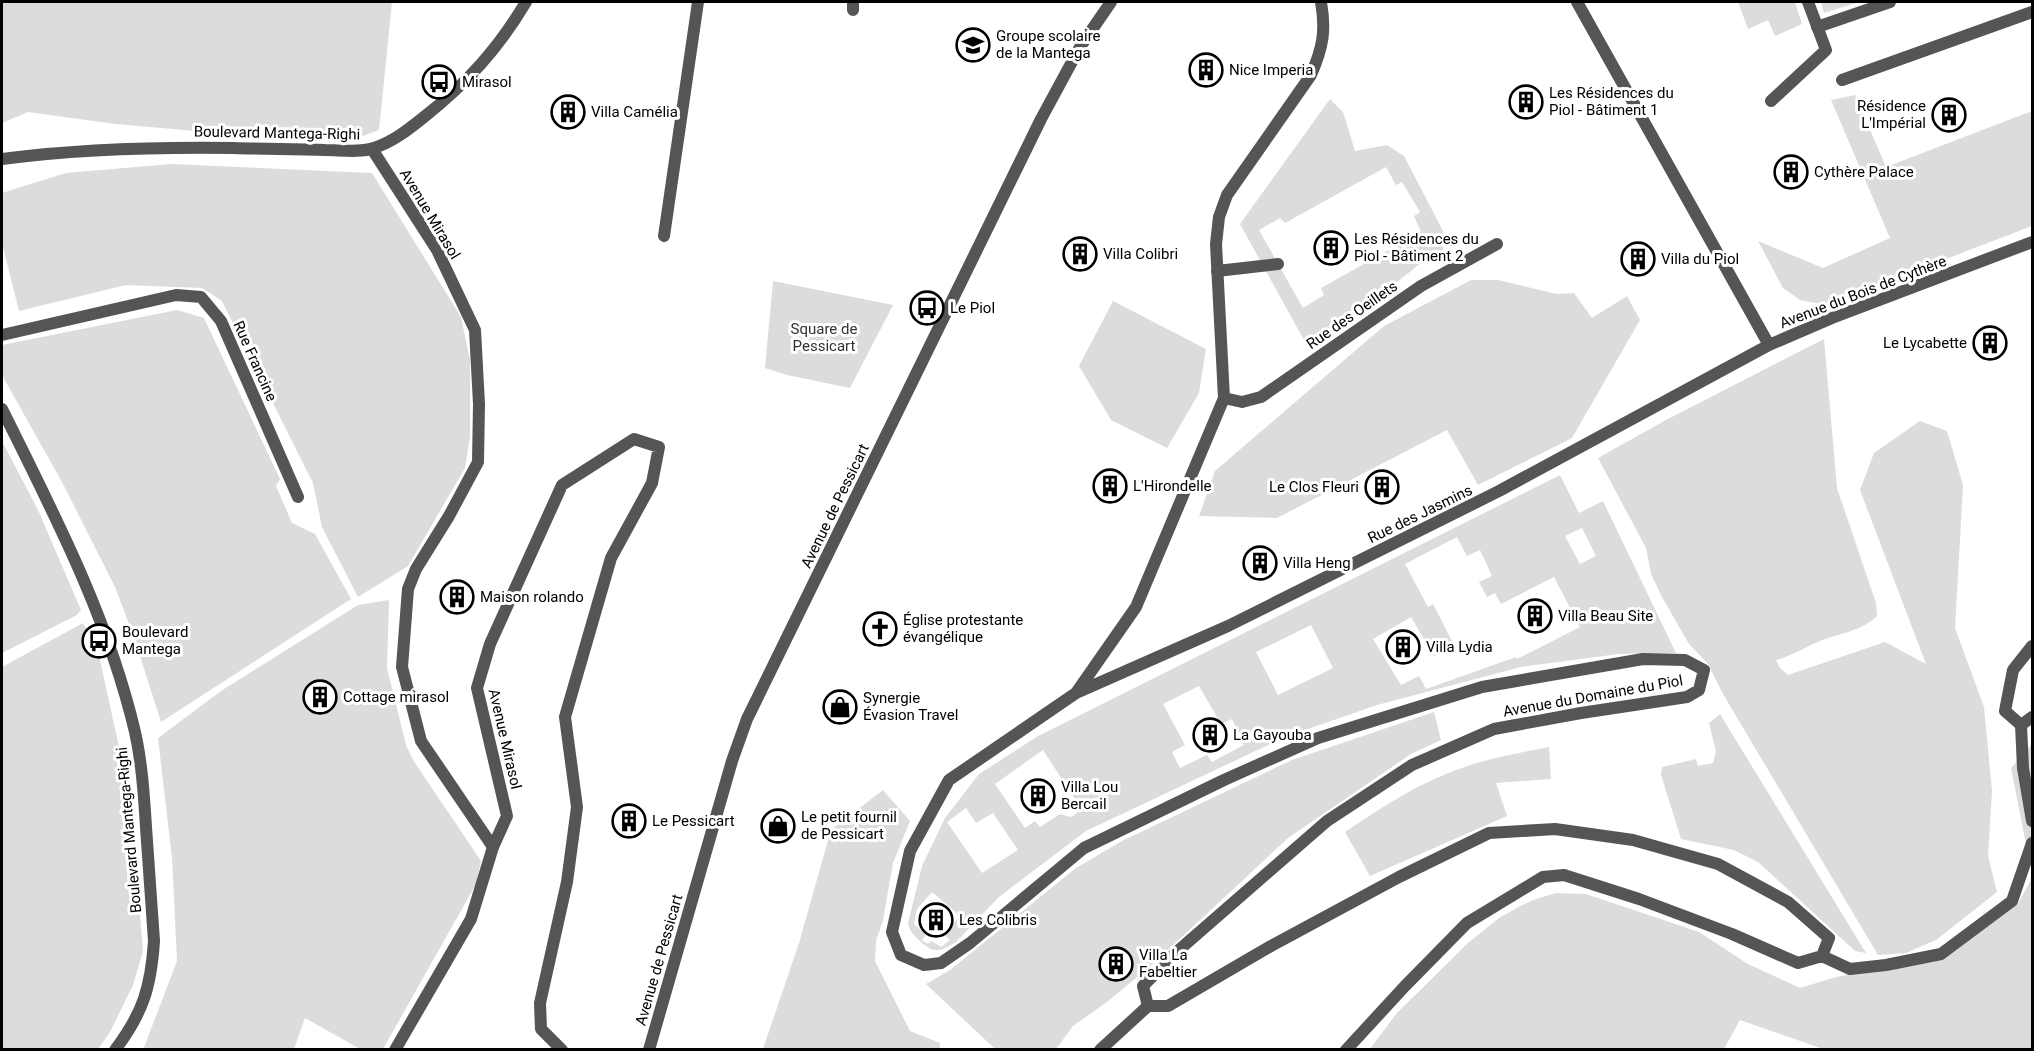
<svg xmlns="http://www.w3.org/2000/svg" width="2034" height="1051" font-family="Roboto,sans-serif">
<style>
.green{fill:#dcdcdc;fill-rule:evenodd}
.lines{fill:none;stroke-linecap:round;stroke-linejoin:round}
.service{stroke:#555;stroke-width:12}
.minor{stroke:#555;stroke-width:12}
.tertiary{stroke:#555;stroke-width:12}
.labels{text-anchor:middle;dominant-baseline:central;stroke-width:6;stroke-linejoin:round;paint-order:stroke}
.poi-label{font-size:15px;fill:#000;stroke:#fff;text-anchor:start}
.street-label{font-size:15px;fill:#000;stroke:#fff}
.park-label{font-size:15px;fill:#333;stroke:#fff}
</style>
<rect width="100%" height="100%" fill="#fff"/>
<path class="green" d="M2 2H392L379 130 352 140 254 136 115 124 28 112 2 123Z
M1738 2H1795L1802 24 1775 36 1768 20 1748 29Z
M1821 2H1859L1824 13Z
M1855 95 1886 167 2032 111V226L1826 305 1800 300 1783 288 1758 241 1823 268 1890 238 1831 100Z
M1330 99 1343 112 1355 151 1387 145 1404 156 1443 231V252L1421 263 1310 351 1240 224ZM1386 167 1396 185 1402 182 1420 212 1414 216 1421 232 1321 288 1324 295 1303 308 1259 230 1280 218 1285 223Z
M171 164 372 173 461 317 470 360V437L465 468 408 566 358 597 322 527 313 483 222 301 202 288 126 285 19 311 2 243V193L66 173Z
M1471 280H1498L1557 294 1574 293 1592 318 1627 296 1640 320 1572 438 1478 485 1447 430 1277 518 1199 516 1215 471 1384 326Z
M773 281 893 305 850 388 787 375 765 368Z
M1113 301 1206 349 1199 393 1167 448 1111 420 1079 366Z
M177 310 204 318 280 479 276 486 292 523 315 534 351 599 161 722 134 637 115 587 63 484 2 375V345Z
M1824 339 1837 488 1876 603 1877 616C1862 631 1840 633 1820 641 1805 647 1792 656 1776 660L1780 668 1788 675 1885 642 1926 664 1860 490 1874 453 1920 421 1947 431 1963 485 1955 628 1984 707 1992 791 1988 856 1997 892 1936 940 1906 953 1878 955 1723 694 1708 664 1689 644 1662 597 1651 574 1646 548 1598 458 1666 420Z
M2 441 38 510 81 610 77 615 2 653Z
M1560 475 1579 513 1603 501 1676 653 1619 654 1521 667 1377 705 1285 737 1086 831 999 897 956 942C938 953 933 954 918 939 912 933 909 930 908 923L922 866 945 818 979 774 1038 736ZM1582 528 1596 556 1580 564 1565 536ZM1457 537 1467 556 1480 550 1492 576 1479 582 1487 597 1495 593 1501 604 1554 577 1580 627 1517 659 1516 657 1426 689 1419 676 1401 685 1373 639 1411 617 1434 656 1454 645 1433 604 1428 607 1405 564ZM1311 625 1333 668 1278 695 1256 652ZM1199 686 1221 724 1232 719 1244 745 1212 762 1207 755 1180 768 1172 752 1185 745 1163 704ZM1043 750 1080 807 1079 812 1071 817 1060 814 1040 827 1035 821 1025 828 995 784ZM966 808 976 823 993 813 1018 850 982 873 947 822ZM932 892 960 916 944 934 950 940 941 947 932 941 928 944 922 940 926 935 914 924 917 909Z
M389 600 387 668 406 745 413 760 481 861 476 884 383 1049H360L305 1018 294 1049 143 1050 177 961 172 858 158 738 221 691 358 605Z
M83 623 97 647 131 801 143 951 133 985 110 1032 98 1049H2V667Z
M1434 712 1441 740 1411 754 1288 838 1155 962 1107 1002 1073 1026 1056 1049H995L926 984 950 970 1076 868 1122 841 1292 760Z
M1720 714 1866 953 1855 951 1758 862 1734 850 1681 839 1661 775 1662 767 1696 759 1698 766 1713 763 1716 752 1709 723Z
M2032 744V875L2011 768Z
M1549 747 1551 779 1496 783 1507 816 1370 876 1345 832C1377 811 1410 788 1446 774 1479 760 1514 754 1549 747Z
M883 790 910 821 893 863 883 920 876 941 875 961 910 1031 940 1043V1049H763L799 943 831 830Z
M2032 878V1049H1823L1740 1020 1724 1049 1369 1050 1397 1013 1468 943 1499 918 1520 906 1536 899 1556 893 1586 894 1699 932 1748 964 1800 988 1836 977 1941 958 2019 902Z"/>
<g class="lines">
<path class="service" d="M1817 27 1890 2
M1842 80 2032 12
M1771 101 1826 50 1808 2
M664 236 698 2
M1217 271 1278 264
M1224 398 1242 402 1261 397 1421 286 1497 244
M395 1050 471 919 493 847
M1100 1050 1148 1006"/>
<path class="minor" d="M1321 2C1326 31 1323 47 1311 75L1227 195 1219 217 1216 244 1224 398 1136 607 1076 693 949 780 910 851 892 932 901 955 924 965 941 963 970 943 1084 848 1224 780 1318 738 1482 687 1643 659 1685 660 1704 670 1699 690 1687 697 1581 713 1494 729 1412 765 1327 821 1172 956 1143 986 1148 1006H1168L1271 946 1399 877 1489 833 1555 829 1633 840 1718 864 1788 902 1829 938 1822 956 1798 963 1732 934 1639 899 1564 875 1543 877 1467 923 1405 986 1346 1050
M1577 2 1769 345 1832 318 2032 242
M853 10V2
M372 149 437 250 475 330 479 404 478 462 449 516 416 569 408 589 402 667 421 741 493 847 507 816 477 688 490 644 562 485 634 439 659 447 652 483 611 558 565 717 577 807 567 882 540 1003 541 1029 562 1050
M2 159C79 149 156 147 233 148 264 149 294 149 325 150 340 150 360 153 374 148 393 142 409 129 424 117 467 83 498 49 526 2
M2 335 176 295 201 297 221 321 298 497
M2 409C54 514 108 617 135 732 142 763 144 796 146 827 149 865 151 903 154 941 151 987 143 1013 115 1050
M2032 646 2013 670 2005 711 2021 725 2032 717
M1076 693 1228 626 1499 491 1769 345
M2021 725 2023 768 2032 821
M1822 956 1850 969 1886 965 1941 954 2012 901 2032 843"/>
<path class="tertiary" d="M649 1050 732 761 747 719 1041 119 1080 47 1111 2"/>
</g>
<defs>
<g id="school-ring" transform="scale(1.725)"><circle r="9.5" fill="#fff" stroke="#000" stroke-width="1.5"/><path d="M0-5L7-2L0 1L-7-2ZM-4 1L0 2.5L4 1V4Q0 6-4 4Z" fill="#000"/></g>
<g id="building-ring" transform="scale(1.725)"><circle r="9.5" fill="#fff" stroke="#000" stroke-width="1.5"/><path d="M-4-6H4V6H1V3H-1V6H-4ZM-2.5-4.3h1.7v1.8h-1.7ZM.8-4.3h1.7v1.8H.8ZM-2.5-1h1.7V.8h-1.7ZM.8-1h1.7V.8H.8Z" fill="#000"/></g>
<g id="bus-ring" transform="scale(1.725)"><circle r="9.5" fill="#fff" stroke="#000" stroke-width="1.5"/><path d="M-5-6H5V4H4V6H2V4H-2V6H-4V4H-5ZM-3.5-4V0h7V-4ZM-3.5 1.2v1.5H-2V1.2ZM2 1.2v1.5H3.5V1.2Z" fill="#000"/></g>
<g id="church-ring" transform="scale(1.725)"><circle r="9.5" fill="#fff" stroke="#000" stroke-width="1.5"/><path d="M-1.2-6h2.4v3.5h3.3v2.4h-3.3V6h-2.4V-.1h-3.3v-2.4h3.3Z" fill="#000"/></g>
<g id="shop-ring" transform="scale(1.725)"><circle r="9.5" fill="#fff" stroke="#000" stroke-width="1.5"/><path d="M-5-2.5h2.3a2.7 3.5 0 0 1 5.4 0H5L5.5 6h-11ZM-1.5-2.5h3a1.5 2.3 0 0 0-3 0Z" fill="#000"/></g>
</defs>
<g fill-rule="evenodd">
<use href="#school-ring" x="973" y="45"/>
<use href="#building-ring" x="1206" y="70"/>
<use href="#bus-ring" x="439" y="82"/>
<use href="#building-ring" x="1526" y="102"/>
<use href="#building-ring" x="568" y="112"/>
<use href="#building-ring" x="1949" y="115"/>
<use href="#building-ring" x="1791" y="172"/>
<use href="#building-ring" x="1331" y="248"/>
<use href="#building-ring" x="1080" y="254"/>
<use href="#building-ring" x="1638" y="259"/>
<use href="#bus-ring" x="927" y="308"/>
<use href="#building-ring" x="1990" y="343"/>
<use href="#building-ring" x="1110" y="486"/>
<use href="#building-ring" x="1382" y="487"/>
<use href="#building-ring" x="1260" y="563"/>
<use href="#building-ring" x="457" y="597"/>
<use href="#building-ring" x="1535" y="616"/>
<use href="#church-ring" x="880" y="629"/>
<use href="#bus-ring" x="99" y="641"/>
<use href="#building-ring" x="1403" y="647"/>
<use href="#building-ring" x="320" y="697"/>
<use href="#shop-ring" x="840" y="707"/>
<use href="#building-ring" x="1210" y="735"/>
<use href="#building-ring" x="1038" y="796"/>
<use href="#building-ring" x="629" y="821"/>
<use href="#shop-ring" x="778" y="826"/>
<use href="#building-ring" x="936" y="920"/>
<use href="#building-ring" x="1116" y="964"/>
</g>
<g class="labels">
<g class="poi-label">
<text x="996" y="36">Groupe scolaire<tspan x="996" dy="17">de la Mantega</tspan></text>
<text x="1229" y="70">Nice Imperia</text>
<text x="462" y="82">Mirasol</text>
<text x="1549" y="93">Les Résidences du<tspan x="1549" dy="17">Piol - Bâtiment 1</tspan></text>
<text x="1926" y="106" text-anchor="end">Résidence<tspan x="1926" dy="17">L'Impérial</tspan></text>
<text x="591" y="112">Villa Camélia</text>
<text x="1814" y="172">Cythère Palace</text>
<text x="1354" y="239">Les Résidences du<tspan x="1354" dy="17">Piol - Bâtiment 2</tspan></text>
<text x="1103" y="254">Villa Colibri</text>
<text x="1661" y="259">Villa du Piol</text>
<text x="950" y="308">Le Piol</text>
<text x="1967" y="343" text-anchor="end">Le Lycabette</text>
<text x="1133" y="486">L'Hirondelle</text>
<text x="1359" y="487" text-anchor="end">Le Clos Fleuri</text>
<text x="1283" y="563">Villa Heng</text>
<text x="480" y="597">Maison rolando</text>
<text x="1558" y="616">Villa Beau Site</text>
<text x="903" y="620">Église protestante<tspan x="903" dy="17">évangélique</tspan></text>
<text x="122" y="632">Boulevard<tspan x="122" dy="17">Mantega</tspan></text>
<text x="1426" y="647">Villa Lydia</text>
<text x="343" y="697">Cottage mirasol</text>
<text x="863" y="698">Synergie<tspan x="863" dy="17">Évasion Travel</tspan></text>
<text x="1233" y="735">La Gayouba</text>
<text x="1061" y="787">Villa Lou<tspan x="1061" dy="17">Bercail</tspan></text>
<text x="801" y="817">Le petit fournil<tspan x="801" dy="17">de Pessicart</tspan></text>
<text x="652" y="821">Le Pessicart</text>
<text x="959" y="920">Les Colibris</text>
<text x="1139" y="955">Villa La<tspan x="1139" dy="17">Fabeltier</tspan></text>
</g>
<g class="street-label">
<text transform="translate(277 133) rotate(1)">Boulevard Mantega-Righi</text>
<text transform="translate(430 214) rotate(59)">Avenue Mirasol</text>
<text transform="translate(1863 292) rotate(-21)">Avenue du Bois de Cythère</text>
<text transform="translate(1352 315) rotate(-35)">Rue des Oeillets</text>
<text transform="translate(255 361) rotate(66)">Rue Francine</text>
<text transform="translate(835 506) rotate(-64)">Avenue de Pessicart</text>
<text transform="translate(1420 514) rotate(-26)">Rue des Jasmins</text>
<text transform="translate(1593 696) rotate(-10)">Avenue du Domaine du Piol</text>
<text transform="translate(505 739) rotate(77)">Avenue Mirasol</text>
<text transform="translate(129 830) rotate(-95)">Boulevard Mantega-Righi</text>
<text transform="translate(659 960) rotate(-74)">Avenue de Pessicart</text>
</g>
<g class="park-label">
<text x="824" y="329">Square de<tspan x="824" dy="17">Pessicart</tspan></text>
</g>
</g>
<rect width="2034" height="1051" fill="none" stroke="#000000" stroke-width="6"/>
</svg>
